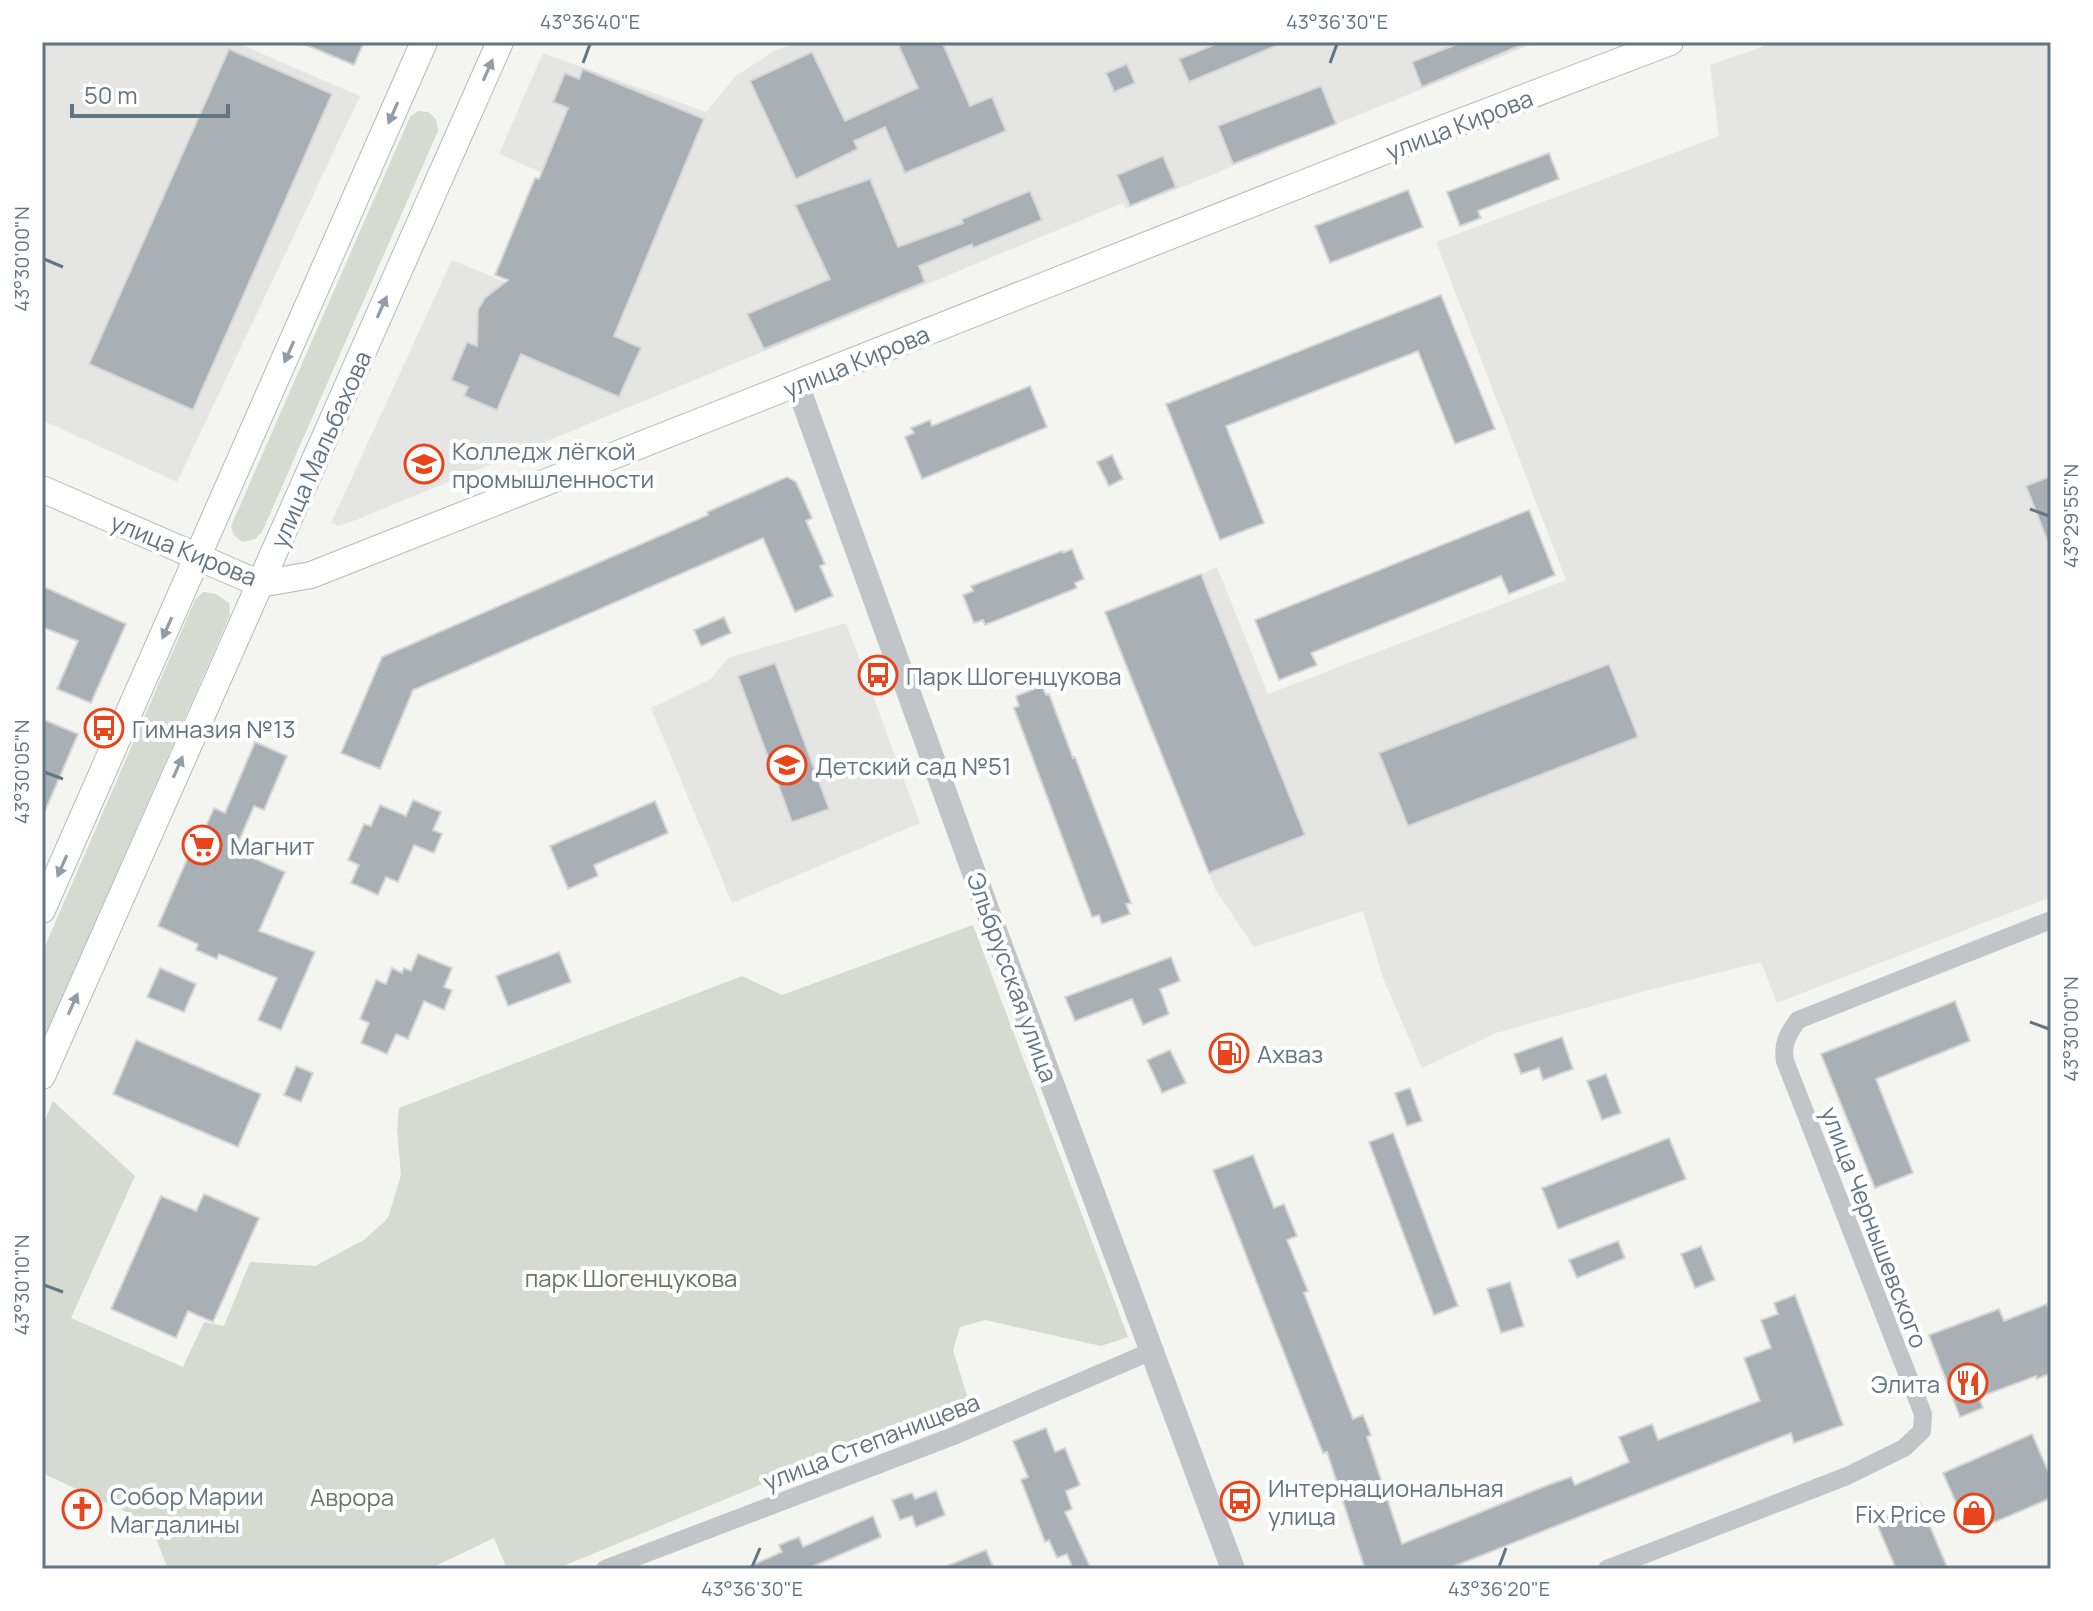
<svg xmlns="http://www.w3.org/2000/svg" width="2093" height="1611" font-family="Manrope,sans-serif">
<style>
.built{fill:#e5e5e3}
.green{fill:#d5dbd1}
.building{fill:#a8b0b5;stroke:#d5d5d3;stroke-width:2}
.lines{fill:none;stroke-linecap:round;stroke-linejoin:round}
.secondary-casing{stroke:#b3b9bd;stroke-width:28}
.minor{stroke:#c1c5c8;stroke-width:18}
.tertiary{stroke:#c1c5c8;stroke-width:24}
.secondary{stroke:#fff;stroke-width:26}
.oneway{fill:#919ea8}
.ticks{fill:none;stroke:#627582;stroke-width:3}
.labels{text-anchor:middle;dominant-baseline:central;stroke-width:8;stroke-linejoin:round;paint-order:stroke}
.street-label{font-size:24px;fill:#627582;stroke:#fff}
.poi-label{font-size:24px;fill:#627582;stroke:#fff;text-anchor:start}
.park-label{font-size:24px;fill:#677961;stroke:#fff}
.neatline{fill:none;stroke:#627582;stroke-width:3}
.ticks-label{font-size:20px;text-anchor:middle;fill:#627582}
</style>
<rect width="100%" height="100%" fill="#f4f4f0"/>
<path class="built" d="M42 42H235L360 96 177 482 42 420Z
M800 42H1537L1177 189 1125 209 1123 203 356 520 338 526 331 523 452 260 558 304 603 199 499 154 543 53 706 112 736 76 774 51Z
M1776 42H2051V897L1777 1003 1761 962 1645 991 1496 1033 1422 1068 1383 978 1363 911 1254 947 1215 889 1209 873 1201 574 1217 567 1268 694 1566 580 1436 242 1719 136 1710 65Z
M846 623 920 823 732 903 651 708 711 679 728 658Z"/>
<path class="green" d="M418 111 428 112 436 119 438 131 262 532 255 539 242 542 234 535 231 526 410 117Z
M203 592 216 594 229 603 230 615 42 1043V953L195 600Z
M973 925 1128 1337 1101 1346 985 1320 960 1327 953 1350 968 1399 556 1569H507L494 1538 429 1569H168L150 1523 42 1473V1127L53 1101 135 1176 71 1318 183 1367 204 1322 224 1326 250 1262 315 1266 364 1240 388 1218 401 1175 397 1131 399 1108 742 976 782 995Z"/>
<path class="building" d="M299 42H364L354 65Z
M897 42H942L970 106 992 97 1006 131 905 173 885 127 854 141 858 149 796 179 750 81 812 52 845 121 918 88Z
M1221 42H1285L1189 82 1179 59Z
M1462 42H1526V43L1422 87 1412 62Z
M229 49 332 94 193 410 89 364Z
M1127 64 1135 83 1114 92 1106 73Z
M583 69 704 119 614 336 641 348 619 397 521 354 497 410 464 396 468 387 451 380 467 342 477 346 478 310 485 298 508 280 495 275 535 178 539 179 568 108 553 102 565 73 579 79Z
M1321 86 1336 124 1233 164 1218 126Z
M1549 153 1559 179 1478 211 1481 218 1460 226 1447 192Z
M1163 156 1176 187 1130 206 1117 175Z
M870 179 898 247 963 223 962 219 1030 191 1042 220 973 248 972 244 919 266 925 282 764 349 747 314 830 279 795 205Z
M1408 190 1423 227 1330 263 1315 226Z
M1441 295 1495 429 1455 444 1418 351 1226 426 1264 523 1220 540 1166 404Z
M1030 386 1047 427 922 479 905 437 914 433 911 428 930 420 932 426Z
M1112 455 1123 479 1109 486 1097 462Z
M2051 476V547H2050L2026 486Z
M787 477 796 482 812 518 806 521 825 564 820 566 833 596 795 612 763 538 413 690 380 769 341 753 382 657 708 515 707 512Z
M1529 510 1555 575 1509 594 1501 576 1311 653 1317 665 1279 680 1255 620Z
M1072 549 1084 579 1075 583 1077 588 985 625 983 620 974 623 963 595 973 591 971 586 1062 551 1063 553Z
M1201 574 1305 835 1209 873 1105 612Z
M42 586 126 624 91 703 57 689 78 641 42 627Z
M724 617 731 633 701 646 694 630Z
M775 663 829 809 792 822 738 676Z
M1609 664 1638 737 1408 826 1379 753Z
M1042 686 1046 695 1049 694 1073 758 1075 757 1131 903 1126 904 1130 914 1102 924 1099 915 1092 917 1014 708 1019 706 1016 696Z
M42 719 78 734 42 818Z
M255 742 287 756 264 810 254 806 235 850 285 872 259 931 315 952 281 1030 258 1020 277 978 219 954 217 959 196 950 198 944 158 926 198 834 202 835 214 808 225 813Z
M413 800 441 812 433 830 442 834 434 853 414 845 398 882 386 877 378 895 351 883 359 865 348 860 364 824 371 826 380 805 406 816Z
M655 801 668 833 594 865 598 876 568 889 550 846Z
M559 952 571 982 508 1006 496 976Z
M418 954 452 968 444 987 452 990 444 1010 424 1001 408 1039 396 1034 387 1054 361 1043 369 1023 360 1019 376 980 386 984 392 968 402 973 404 968 411 971Z
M1171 957 1180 981 1160 989 1169 1014 1143 1025 1132 999 1075 1021 1065 997Z
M160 968 196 984 184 1012 147 997Z
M1955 1001 1970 1041 1876 1079 1913 1173 1875 1188 1821 1054Z
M1562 1037 1573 1069 1543 1080 1539 1068 1521 1074 1514 1054Z
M136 1040 261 1094 238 1147 113 1094Z
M1170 1050 1186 1083 1162 1093 1147 1060Z
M296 1066 313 1073 301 1102 284 1095Z
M1606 1074 1621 1113 1602 1120 1587 1081Z
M1410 1088 1422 1121 1407 1126 1395 1093Z
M1393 1133 1458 1306 1434 1315 1369 1142Z
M1669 1138 1686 1179 1558 1229 1542 1188Z
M1253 1155 1274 1208 1284 1204 1297 1236 1287 1240 1308 1291 1304 1293 1353 1419 1363 1415 1371 1435 1367 1437 1402 1544 1548 1485 1571 1477 1575 1485 1629 1462 1619 1437 1652 1424 1658 1440 1760 1401 1744 1358 1771 1348 1761 1320 1778 1314 1774 1303 1795 1295 1843 1425 1794 1443 1791 1433 1447 1569H1365L1327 1452 1323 1453 1213 1170Z
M204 1194 259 1218 213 1322 188 1311 176 1338 111 1309 161 1196 196 1211Z
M1618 1241 1625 1258 1577 1278 1569 1260Z
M1701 1246 1715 1280 1695 1288 1681 1254Z
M1510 1282 1524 1326 1501 1333 1487 1289Z
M2047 1304 2051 1313V1373L2037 1379 2036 1376 1979 1397 1983 1408 1960 1417 1929 1335 1999 1309 2004 1321Z
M1046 1428 1055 1452 1065 1448 1080 1485 1066 1491 1072 1509 1065 1512 1091 1569H1073L1067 1554 1057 1558 1049 1540 1045 1542 1021 1480 1028 1477 1013 1441Z
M2032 1434 2051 1478V1498L1969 1533 1943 1473Z
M936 1491 945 1515 916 1527 912 1516 900 1520 892 1500 912 1493 915 1499Z
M1920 1503 1948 1569H1896L1876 1522Z
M873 1516 881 1537 807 1569H743L782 1552 779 1545 799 1537 803 1547Z
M986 1550 994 1569H942V1568Z"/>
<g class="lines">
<g class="secondary-casing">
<path id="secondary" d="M42 489 260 584 311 575 1413 140 1670 42
M42 910 424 42
M42 1076 500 42"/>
</g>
<path class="minor" d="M605 1569 956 1435 1152 1351
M1607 1569 1847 1476 1904 1448 1922 1431 1923 1414 1785 1061C1782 1043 1788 1034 1798 1020L2051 920"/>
<path class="tertiary" d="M797 384 987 909 1233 1569"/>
<use href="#secondary" class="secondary"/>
</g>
<defs><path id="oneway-solid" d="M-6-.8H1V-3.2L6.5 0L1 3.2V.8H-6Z" transform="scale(2)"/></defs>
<g class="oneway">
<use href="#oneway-solid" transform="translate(488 70) rotate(-66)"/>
<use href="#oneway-solid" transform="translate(393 113) rotate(114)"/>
<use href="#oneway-solid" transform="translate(382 307) rotate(-66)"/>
<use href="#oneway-solid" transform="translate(289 352) rotate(114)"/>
<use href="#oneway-solid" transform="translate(167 628) rotate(114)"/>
<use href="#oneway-solid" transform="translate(178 767) rotate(-66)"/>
<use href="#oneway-solid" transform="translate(62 866) rotate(114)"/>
<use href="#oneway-solid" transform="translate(73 1004) rotate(-66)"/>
</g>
<path class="ticks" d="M583 63 590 44M1330 63 1337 44M44 259 63 267M2030 509 2049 516M44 772 63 779M2030 1022 2049 1029M44 1285 63 1292M752 1567 760 1548M1499 1567 1506 1548"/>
<defs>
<g id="university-ring" transform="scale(2)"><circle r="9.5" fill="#fff" stroke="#e8451c" stroke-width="1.5"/><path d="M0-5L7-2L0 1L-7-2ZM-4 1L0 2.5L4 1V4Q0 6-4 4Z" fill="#e8451c"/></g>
<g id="bus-ring" transform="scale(2)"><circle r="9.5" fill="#fff" stroke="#e8451c" stroke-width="1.5"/><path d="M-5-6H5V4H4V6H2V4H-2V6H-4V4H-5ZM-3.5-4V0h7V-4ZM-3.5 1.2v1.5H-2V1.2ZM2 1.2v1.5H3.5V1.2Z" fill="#e8451c"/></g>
<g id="school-ring" transform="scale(2)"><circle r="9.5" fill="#fff" stroke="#e8451c" stroke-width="1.5"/><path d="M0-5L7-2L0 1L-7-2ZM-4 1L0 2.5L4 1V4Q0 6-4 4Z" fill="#e8451c"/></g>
<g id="supermarket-ring" transform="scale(2)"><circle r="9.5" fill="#fff" stroke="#e8451c" stroke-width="1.5"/><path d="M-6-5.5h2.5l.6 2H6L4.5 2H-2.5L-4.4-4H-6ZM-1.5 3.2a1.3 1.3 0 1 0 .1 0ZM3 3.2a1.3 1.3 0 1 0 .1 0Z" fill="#e8451c"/></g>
<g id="fuel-ring" transform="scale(2)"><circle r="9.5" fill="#fff" stroke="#e8451c" stroke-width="1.5"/><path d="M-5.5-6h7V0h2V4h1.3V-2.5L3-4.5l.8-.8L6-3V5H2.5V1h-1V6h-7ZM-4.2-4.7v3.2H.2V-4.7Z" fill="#e8451c"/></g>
<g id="restaurant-ring" transform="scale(2)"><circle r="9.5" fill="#fff" stroke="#e8451c" stroke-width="1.5"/><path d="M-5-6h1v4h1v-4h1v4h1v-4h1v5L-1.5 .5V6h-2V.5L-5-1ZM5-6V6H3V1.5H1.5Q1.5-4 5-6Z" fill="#e8451c"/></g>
<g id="church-ring" transform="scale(2)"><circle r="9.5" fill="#fff" stroke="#e8451c" stroke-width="1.5"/><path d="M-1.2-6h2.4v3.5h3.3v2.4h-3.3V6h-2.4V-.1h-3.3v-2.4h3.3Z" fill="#e8451c"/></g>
<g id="shop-ring" transform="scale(2)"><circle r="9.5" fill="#fff" stroke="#e8451c" stroke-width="1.5"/><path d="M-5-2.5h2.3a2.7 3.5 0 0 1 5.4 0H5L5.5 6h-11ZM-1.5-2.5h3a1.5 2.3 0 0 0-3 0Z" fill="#e8451c"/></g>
</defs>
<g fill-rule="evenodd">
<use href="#university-ring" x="424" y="464"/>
<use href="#bus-ring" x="878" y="675"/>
<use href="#bus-ring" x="104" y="728"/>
<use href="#school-ring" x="787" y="765"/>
<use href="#supermarket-ring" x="202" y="845"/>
<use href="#fuel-ring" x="1229" y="1053"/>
<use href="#restaurant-ring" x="1968" y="1383"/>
<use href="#bus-ring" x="1240" y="1501"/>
<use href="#church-ring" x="82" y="1509"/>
<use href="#shop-ring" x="1974" y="1513"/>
</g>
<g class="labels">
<g class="street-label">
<text transform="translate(1459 124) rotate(-21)">улица Кирова</text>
<text transform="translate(856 361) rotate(-22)">улица Кирова</text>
<text transform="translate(320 449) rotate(-66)">улица Мальбахова</text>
<text transform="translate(184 549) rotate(22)">улица Кирова</text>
<text transform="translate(1013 977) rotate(70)">Эльбрусская улица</text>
<text transform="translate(1875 1227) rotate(69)">улица Чернышевского</text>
<text transform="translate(871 1441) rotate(-21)">улица Степанищева</text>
</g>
<g class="poi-label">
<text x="452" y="450">Колледж лёгкой<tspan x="452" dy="28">промышленности</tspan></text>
<text x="906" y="675">Парк Шогенцукова</text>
<text x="132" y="728">Гимназия №13</text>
<text x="815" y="765">Детский сад №51</text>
<text x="230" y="845">Магнит</text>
<text x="1257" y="1053">Ахваз</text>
<text x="1940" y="1383" text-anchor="end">Элита</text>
<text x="1268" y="1487">Интернациональная<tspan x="1268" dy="28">улица</tspan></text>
<text x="110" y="1495">Собор Марии<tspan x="110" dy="28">Магдалины</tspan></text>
<text x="1946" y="1513" text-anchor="end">Fix Price</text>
</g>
<g class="park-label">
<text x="631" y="1277">парк Шогенцукова</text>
<text x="352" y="1496">Аврора</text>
</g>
</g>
<rect width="2093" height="1611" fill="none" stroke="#ffffff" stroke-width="88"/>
<path d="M72 104v12h156v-12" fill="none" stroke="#627582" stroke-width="4"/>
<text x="84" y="104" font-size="24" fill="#627582" stroke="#ffffff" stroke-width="6" paint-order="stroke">50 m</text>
<rect x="44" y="44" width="2005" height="1523" class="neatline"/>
<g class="ticks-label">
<text x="590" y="29">43°36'40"E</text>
<text x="1337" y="29">43°36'30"E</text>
<text transform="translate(22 259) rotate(-90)" y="7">43°30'00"N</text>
<text transform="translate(2071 516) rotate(-90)" y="7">43°29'55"N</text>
<text transform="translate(22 772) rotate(-90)" y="7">43°30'05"N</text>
<text transform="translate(2071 1029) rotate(-90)" y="7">43°30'00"N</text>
<text transform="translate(22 1285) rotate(-90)" y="7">43°30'10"N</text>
<text x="752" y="1596">43°36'30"E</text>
<text x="1499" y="1596">43°36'20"E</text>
</g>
</svg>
